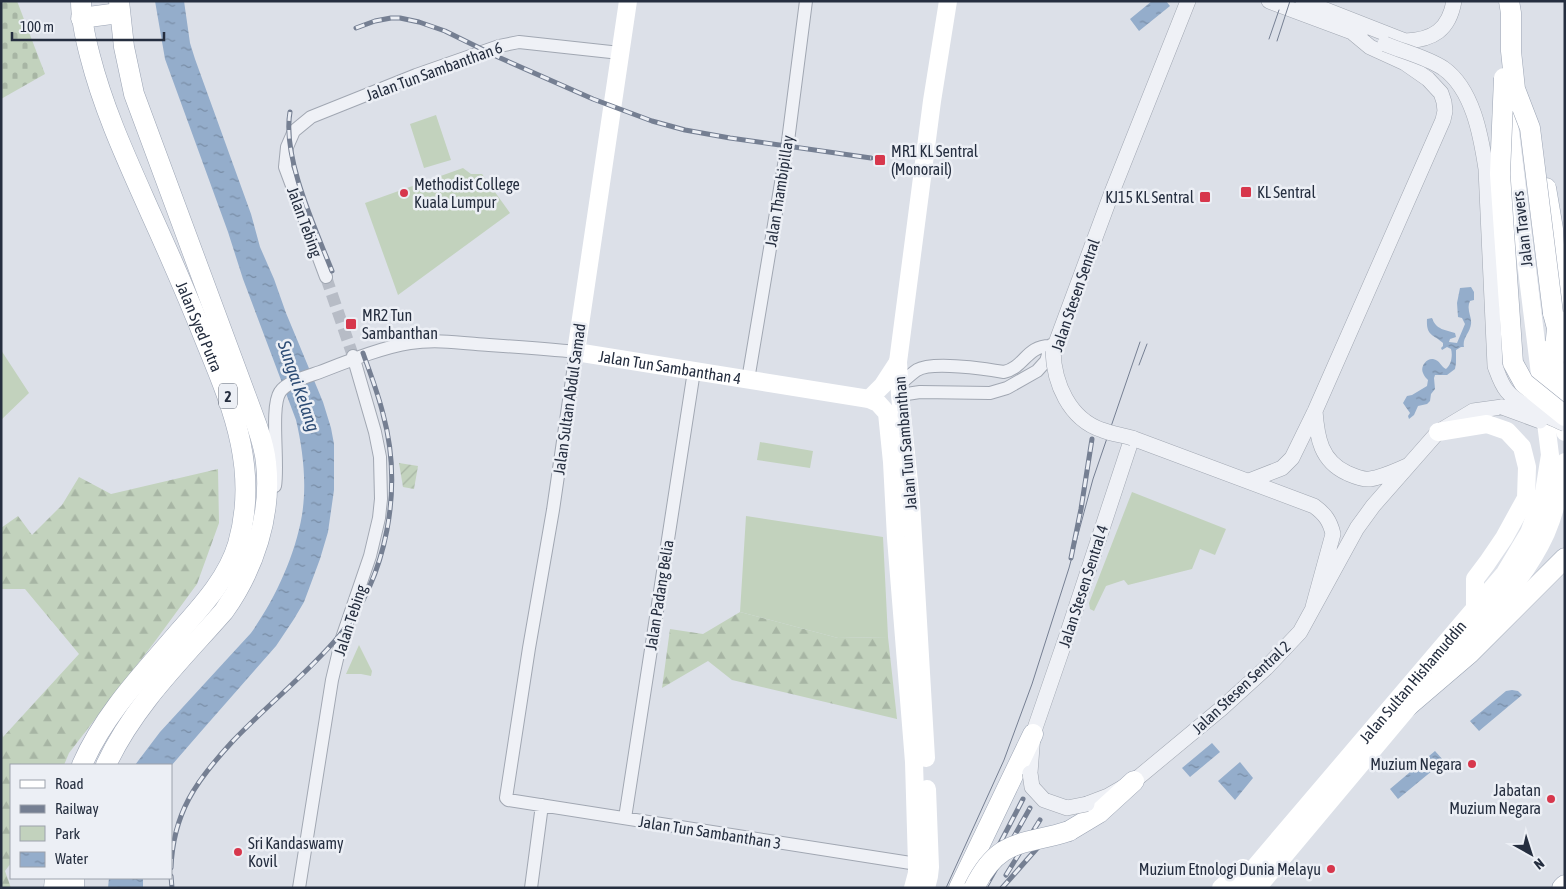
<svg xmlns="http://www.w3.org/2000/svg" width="1566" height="889" font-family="'Asap Condensed',sans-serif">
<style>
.forest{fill:url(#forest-firs)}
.cemetery{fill:url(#cemetery-stones)}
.park{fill:#c2d2bd}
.garden{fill:url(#garden-furrows)}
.water{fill:url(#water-ripples)}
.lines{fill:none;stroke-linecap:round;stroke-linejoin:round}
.minor-tunnel{stroke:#b7bcc6;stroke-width:12;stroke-dasharray:12 6;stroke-linecap:butt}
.minor-casing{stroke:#a1a7b2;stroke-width:14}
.tertiary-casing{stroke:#a1a7b2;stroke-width:16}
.primary-casing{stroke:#9ba4b4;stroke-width:21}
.minor{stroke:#eff1f6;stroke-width:12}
.tertiary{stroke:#eff1f6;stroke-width:15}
.secondary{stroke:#fff;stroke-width:18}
.primary{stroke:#fff;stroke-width:20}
.tram{stroke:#757f92;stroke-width:1}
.rail-casing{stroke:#757f92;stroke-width:5}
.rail{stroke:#eceff5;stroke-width:3;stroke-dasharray:9;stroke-linecap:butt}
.tertiary-bridge-casing{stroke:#a1a7b2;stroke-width:16;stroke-linecap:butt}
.primary-bridge-casing{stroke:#9ba4b4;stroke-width:21;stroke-linecap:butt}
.tertiary-bridge{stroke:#eff1f6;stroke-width:15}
.primary-bridge{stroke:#fff;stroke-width:20}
.poi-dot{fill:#d7374c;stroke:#eceff5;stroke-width:2}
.labels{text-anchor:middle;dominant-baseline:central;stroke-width:5;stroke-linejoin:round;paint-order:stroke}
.shield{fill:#eceff5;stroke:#616876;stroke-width:1}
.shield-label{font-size:15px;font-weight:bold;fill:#252e3f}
.street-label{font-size:16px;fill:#252e3f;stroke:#eceff5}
.poi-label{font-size:16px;fill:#252e3f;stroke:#eceff5;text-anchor:start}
.water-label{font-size:18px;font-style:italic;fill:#2d4c75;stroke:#eceff5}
</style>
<defs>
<pattern id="forest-firs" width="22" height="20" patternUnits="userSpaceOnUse" patternTransform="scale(1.25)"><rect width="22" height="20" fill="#c2d2bd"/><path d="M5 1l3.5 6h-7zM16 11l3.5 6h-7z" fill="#a7b5a4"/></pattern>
<pattern id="cemetery-stones" width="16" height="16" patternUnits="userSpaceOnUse" patternTransform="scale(1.25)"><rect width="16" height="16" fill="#c2d2bd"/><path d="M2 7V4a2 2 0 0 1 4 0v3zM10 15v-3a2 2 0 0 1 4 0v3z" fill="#a7b5a4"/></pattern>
<pattern id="garden-furrows" width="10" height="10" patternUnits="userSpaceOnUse" patternTransform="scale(1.25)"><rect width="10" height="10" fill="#c2d2bd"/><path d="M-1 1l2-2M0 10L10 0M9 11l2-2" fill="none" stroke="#a7b5a4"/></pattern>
<pattern id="water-ripples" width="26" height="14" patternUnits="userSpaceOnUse" patternTransform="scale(1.25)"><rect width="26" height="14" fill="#94adcb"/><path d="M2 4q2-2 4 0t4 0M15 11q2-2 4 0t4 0" fill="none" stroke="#798da6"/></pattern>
</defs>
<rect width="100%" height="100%" fill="#dce0e8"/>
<path class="forest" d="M218 469 219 523 197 584 153 644 69 753 64 765H11V863L5 871 11 888H1V728L3 737 79 654 25 589H1V528L18 516 32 535 62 505 79 477 111 494Z
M740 612 838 638 888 637 897 719 732 680 708 661 662 688 670 629 703 634Z"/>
<path class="cemetery" d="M1 1H17L45 74 1 99Z"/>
<path class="park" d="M436 115 451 160 424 168 410 124Z
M463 168 471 174H482L510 213 398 295 365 203Z
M1 350 29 393 1 420Z
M760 442 813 451 810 468 757 460Z
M1132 492 1226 529 1215 555 1200 549 1192 569 1128 585 1124 580 1106 586 1094 611 1090 609 1089 603Z
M746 516 883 537 888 637 838 638 740 612Z
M359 645 372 671 371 676 361 674H346Z"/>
<path class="garden" d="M399 463 418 466 414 489 403 487Z"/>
<path class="water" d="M155 1H184L190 43 195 59 251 214 260 247 274 279 286 313 323 402 331 428 334 444V490L328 532 320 559 304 602 294 619 276 646 204 728 171 766V765H135L160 732 251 633C275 599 295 556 302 515 307 483 303 450 296 420L243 279 228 232 165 59Z
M1152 1H1166L1170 6 1139 31 1130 19Z
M1471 287 1474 292V300L1470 301C1466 310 1472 316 1471 324 1470 333 1462 338 1464 347H1461L1456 350V363L1455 369 1447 375H1435L1434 378 1435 389 1431 394 1430 401 1427 404 1418 406 1414 415 1409 419 1408 416 1410 413 1403 403 1407 396 1412 395 1427 386 1428 380C1426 378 1424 376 1423 373 1420 367 1426 358 1433 359 1440 360 1441 367 1446 369 1451 365 1453 356 1451 349L1447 347 1442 350 1441 348 1443 346V343C1433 334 1426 336 1427 319L1432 318C1436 330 1446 330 1455 333L1456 337 1450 339 1449 342 1457 343 1465 324 1462 318 1458 317 1457 303 1460 288Z
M1512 690 1518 691 1522 695 1479 731 1470 721 1506 691Z
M1212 743 1220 752 1190 777 1182 768Z
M1435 751 1444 761 1398 799 1390 789Z
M1240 762 1253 778 1235 800 1218 781Z
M109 878H143V888H108Z"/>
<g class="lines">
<path class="minor-tunnel" d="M326 277 353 356"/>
<g class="minor-casing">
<path id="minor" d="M326 277 285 167 287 147 294 131 311 117 416 75 499 46 519 42 620 53
M748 380 788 141 806 1
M899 385C905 380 911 374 917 370 932 361 986 369 1004 372 1025 367 1026 346 1050 346
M900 395 920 392 990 393 1007 388 1037 371 1046 361 1051 345
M275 486C279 464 270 407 280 392 286 382 309 376 320 372 346 362 383 347 410 343 436 339 463 343 489 345 518 347 547 349 576 352L553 510 529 648 506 798 508 800 917 864
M625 818 694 371
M299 888 332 680 342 638 370 556 379 518 381 499 380 457 375 432 353 356
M531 888 542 805"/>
</g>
<g class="tertiary-casing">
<path id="tertiary" d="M1269 1 1360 35
M1303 1 1405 41C1433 40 1449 30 1454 1
M1053 351 1112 192 1188 1
M1315 411C1317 438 1321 461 1347 473 1354 476 1363 480 1370 479 1383 477 1395 471 1407 466
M1249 481 1282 468 1292 458 1315 411 1443 120 1445 111 1444 102 1441 93 1428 79 1405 63 1370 47 1352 32
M1030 773 1033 734 1066 638 1132 438 1314 506C1325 514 1330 521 1333 534L1313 607
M1087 804 1108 796 1134 781 1222 708 1266 668 1300 632 1357 528 1373 506 1438 432 1473 411 1502 407"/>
</g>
<g class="primary-casing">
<g id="primary">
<path id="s3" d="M81 1C81 20 85 37 90 56 104 111 128 162 151 214 171 258 190 302 208 347 235 412 258 473 238 544 228 578 202 606 179 632 144 673 104 714 82 765"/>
<path d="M81 18 119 13"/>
<path d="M1546 188 1553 229 1555 261 1565 313"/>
<path d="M1553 313 1557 328 1554 360"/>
<path d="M1407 707 1469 654 1565 558"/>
<path d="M106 765C134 705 181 660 224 611 254 569 272 515 266 463 265 450 261 438 257 426L134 94 124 47 119 1"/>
<path d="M1069 831 1099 813 1134 781"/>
<path d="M54 888 55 878"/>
<path d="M74 888V878"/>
<path d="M959 888 1033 734"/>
<path d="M1562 888 1565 885"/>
</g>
</g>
<use href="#minor" class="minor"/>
<use href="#tertiary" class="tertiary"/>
<g class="secondary">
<path id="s1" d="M628 1 576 352 869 399 878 403 887 413 892 462 896 538 914 762 917 864V873L913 888"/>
<path d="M1552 347 1563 412 1565 432"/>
<path d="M869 399 883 385 898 362"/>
<path d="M1438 432 1487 424 1507 431 1522 447 1527 467 1526 498 1504 538 1487 563 1475 579V608"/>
<path d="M1440 670C1477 628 1523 584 1546 533 1556 510 1561 487 1565 462"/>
<path d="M926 758 911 502 900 395 898 362 932 101 948 1"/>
<path d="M926 888 929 876 930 867 927 789"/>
<path d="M1221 888 1243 868"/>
<path id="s2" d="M1237 888 1505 573 1529 533 1544 492 1550 455 1508 116"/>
<path d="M1257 888 1417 697"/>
</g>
<use href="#primary" class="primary"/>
<path class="tram" d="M1269 39 1279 10
M1277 41 1290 1
M1139 365 1147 344
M946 888 1004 760 1032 684 1069 568 1093 479 1140 342"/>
<g class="rail-casing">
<path id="rail" d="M356 28 375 21 391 18H400L419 22 445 31 498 57 593 99 652 121 685 130 730 138 871 158
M290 112C282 157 315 228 332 271
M1071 558 1081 509 1092 439
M171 868C173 813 196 781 232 742 266 706 307 674 339 636 388 577 403 487 383 414 378 393 370 373 363 353
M1006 875 1040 820
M171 876 172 888
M975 888 995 853 1023 799
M985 888 1030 808
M1002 888 1055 828"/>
</g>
<use href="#rail" class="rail"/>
<g class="tertiary-bridge-casing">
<path id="tertiary-bridge" d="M1385 44C1404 52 1426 57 1443 68 1473 89 1481 136 1486 169L1495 366C1498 374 1501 384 1507 391 1518 405 1548 416 1565 424
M1053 351C1054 383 1069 419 1102 430 1112 434 1122 435 1132 438
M1502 407 1540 421
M1030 773 1032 787 1044 800 1067 808 1087 804"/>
</g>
<g class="primary-bridge-casing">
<path id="primary-bridge" d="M1509 1 1511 13V51L1515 89 1530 128 1553 313
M1504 78 1500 174 1513 363 1524 383 1565 416
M974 888C999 837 1023 846 1069 831"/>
</g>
<use href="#tertiary-bridge" class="tertiary-bridge"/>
<use href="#primary-bridge" class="primary-bridge"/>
</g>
<g class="poi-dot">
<rect x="874" y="154" width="12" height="12" rx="2.5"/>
<rect x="1240" y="186" width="12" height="12" rx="2.5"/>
<circle cx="404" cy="193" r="5"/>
<rect x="1199" y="191" width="12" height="12" rx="2.5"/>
<rect x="345" y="318" width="12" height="12" rx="2.5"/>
<circle cx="1472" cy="764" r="5"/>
<circle cx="1551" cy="799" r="5"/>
<circle cx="238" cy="852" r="5"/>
<circle cx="1331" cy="869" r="5"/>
</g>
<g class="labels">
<rect class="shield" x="219" y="383.5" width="18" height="25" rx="4"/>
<g class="shield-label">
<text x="228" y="396">2</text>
</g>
<g class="street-label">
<text transform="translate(434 71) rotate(-20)">Jalan Tun Sambanthan 6</text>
<text transform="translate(779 191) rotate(-81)">Jalan Thambipillay</text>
<text transform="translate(305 222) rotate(70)">Jalan Tebing</text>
<text transform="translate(1522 229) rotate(-97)">Jalan Travers</text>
<text transform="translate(1075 295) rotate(-71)">Jalan Stesen Sentral</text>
<text stroke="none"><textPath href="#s3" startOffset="348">Jalan Syed Putra</textPath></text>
<text stroke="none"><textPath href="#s1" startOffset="450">Jalan Tun Sambanthan 4</textPath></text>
<text transform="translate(569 399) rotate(-82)">Jalan Sultan Abdul Samad</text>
<text transform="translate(905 443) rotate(-95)">Jalan Tun Sambanthan</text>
<text transform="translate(1083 586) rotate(-72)">Jalan Stesen Sentral 4</text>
<text transform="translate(659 595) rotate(-81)">Jalan Padang Belia</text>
<text transform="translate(350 620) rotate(-72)">Jalan Tebing</text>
<text stroke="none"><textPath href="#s2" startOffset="271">Jalan Sultan Hishamuddin</textPath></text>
<text transform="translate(1241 687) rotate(-43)">Jalan Stesen Sentral 2</text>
<text transform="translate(710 832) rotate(9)">Jalan Tun Sambanthan 3</text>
</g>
<g class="poi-label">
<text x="891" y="151">MR1 KL Sentral<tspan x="891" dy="18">(Monorail)</tspan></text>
<text x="414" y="184">Methodist College<tspan x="414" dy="18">Kuala Lumpur</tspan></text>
<text x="1257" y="192">KL Sentral</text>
<text x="1194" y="197" text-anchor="end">KJ15 KL Sentral</text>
<text x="362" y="315">MR2 Tun<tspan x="362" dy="18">Sambanthan</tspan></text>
<text x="1462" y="764" text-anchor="end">Muzium Negara</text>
<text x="1541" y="790" text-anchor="end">Jabatan<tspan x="1541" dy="18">Muzium Negara</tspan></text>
<text x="248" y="843">Sri Kandaswamy<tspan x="248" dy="18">Kovil</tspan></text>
<text x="1321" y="869" text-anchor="end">Muzium Etnologi Dunia Melayu</text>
</g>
<g class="water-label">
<text transform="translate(299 386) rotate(71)">Sungai Kelang</text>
</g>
</g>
<rect width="1566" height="889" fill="none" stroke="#252e3f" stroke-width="5"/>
<rect x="10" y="764" width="162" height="115" fill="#eceff5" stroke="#9ca2ac"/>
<rect x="20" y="780" width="25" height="8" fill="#ffffff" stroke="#9ca2ac"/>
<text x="55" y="789" font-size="15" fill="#252e3f">Road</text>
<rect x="20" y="805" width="25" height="8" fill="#757f92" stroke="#9ca2ac"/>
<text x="55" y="814" font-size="15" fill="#252e3f">Railway</text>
<rect x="20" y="826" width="25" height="15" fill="#c2d2bd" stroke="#9ca2ac"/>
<text x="55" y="839" font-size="15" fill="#252e3f">Park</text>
<rect x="20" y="852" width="25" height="15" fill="url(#water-ripples)" stroke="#9ca2ac"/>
<text x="55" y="864" font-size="15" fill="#252e3f">Water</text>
<g transform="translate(1531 854) rotate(141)" stroke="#eceff5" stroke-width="4" paint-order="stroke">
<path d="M0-4L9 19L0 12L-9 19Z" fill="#252e3f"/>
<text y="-8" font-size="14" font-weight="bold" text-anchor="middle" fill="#252e3f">N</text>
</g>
<path d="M12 32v8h152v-8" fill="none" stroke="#252e3f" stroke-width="2.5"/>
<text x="20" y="32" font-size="15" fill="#252e3f" stroke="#eceff5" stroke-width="4" paint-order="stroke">100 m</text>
</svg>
